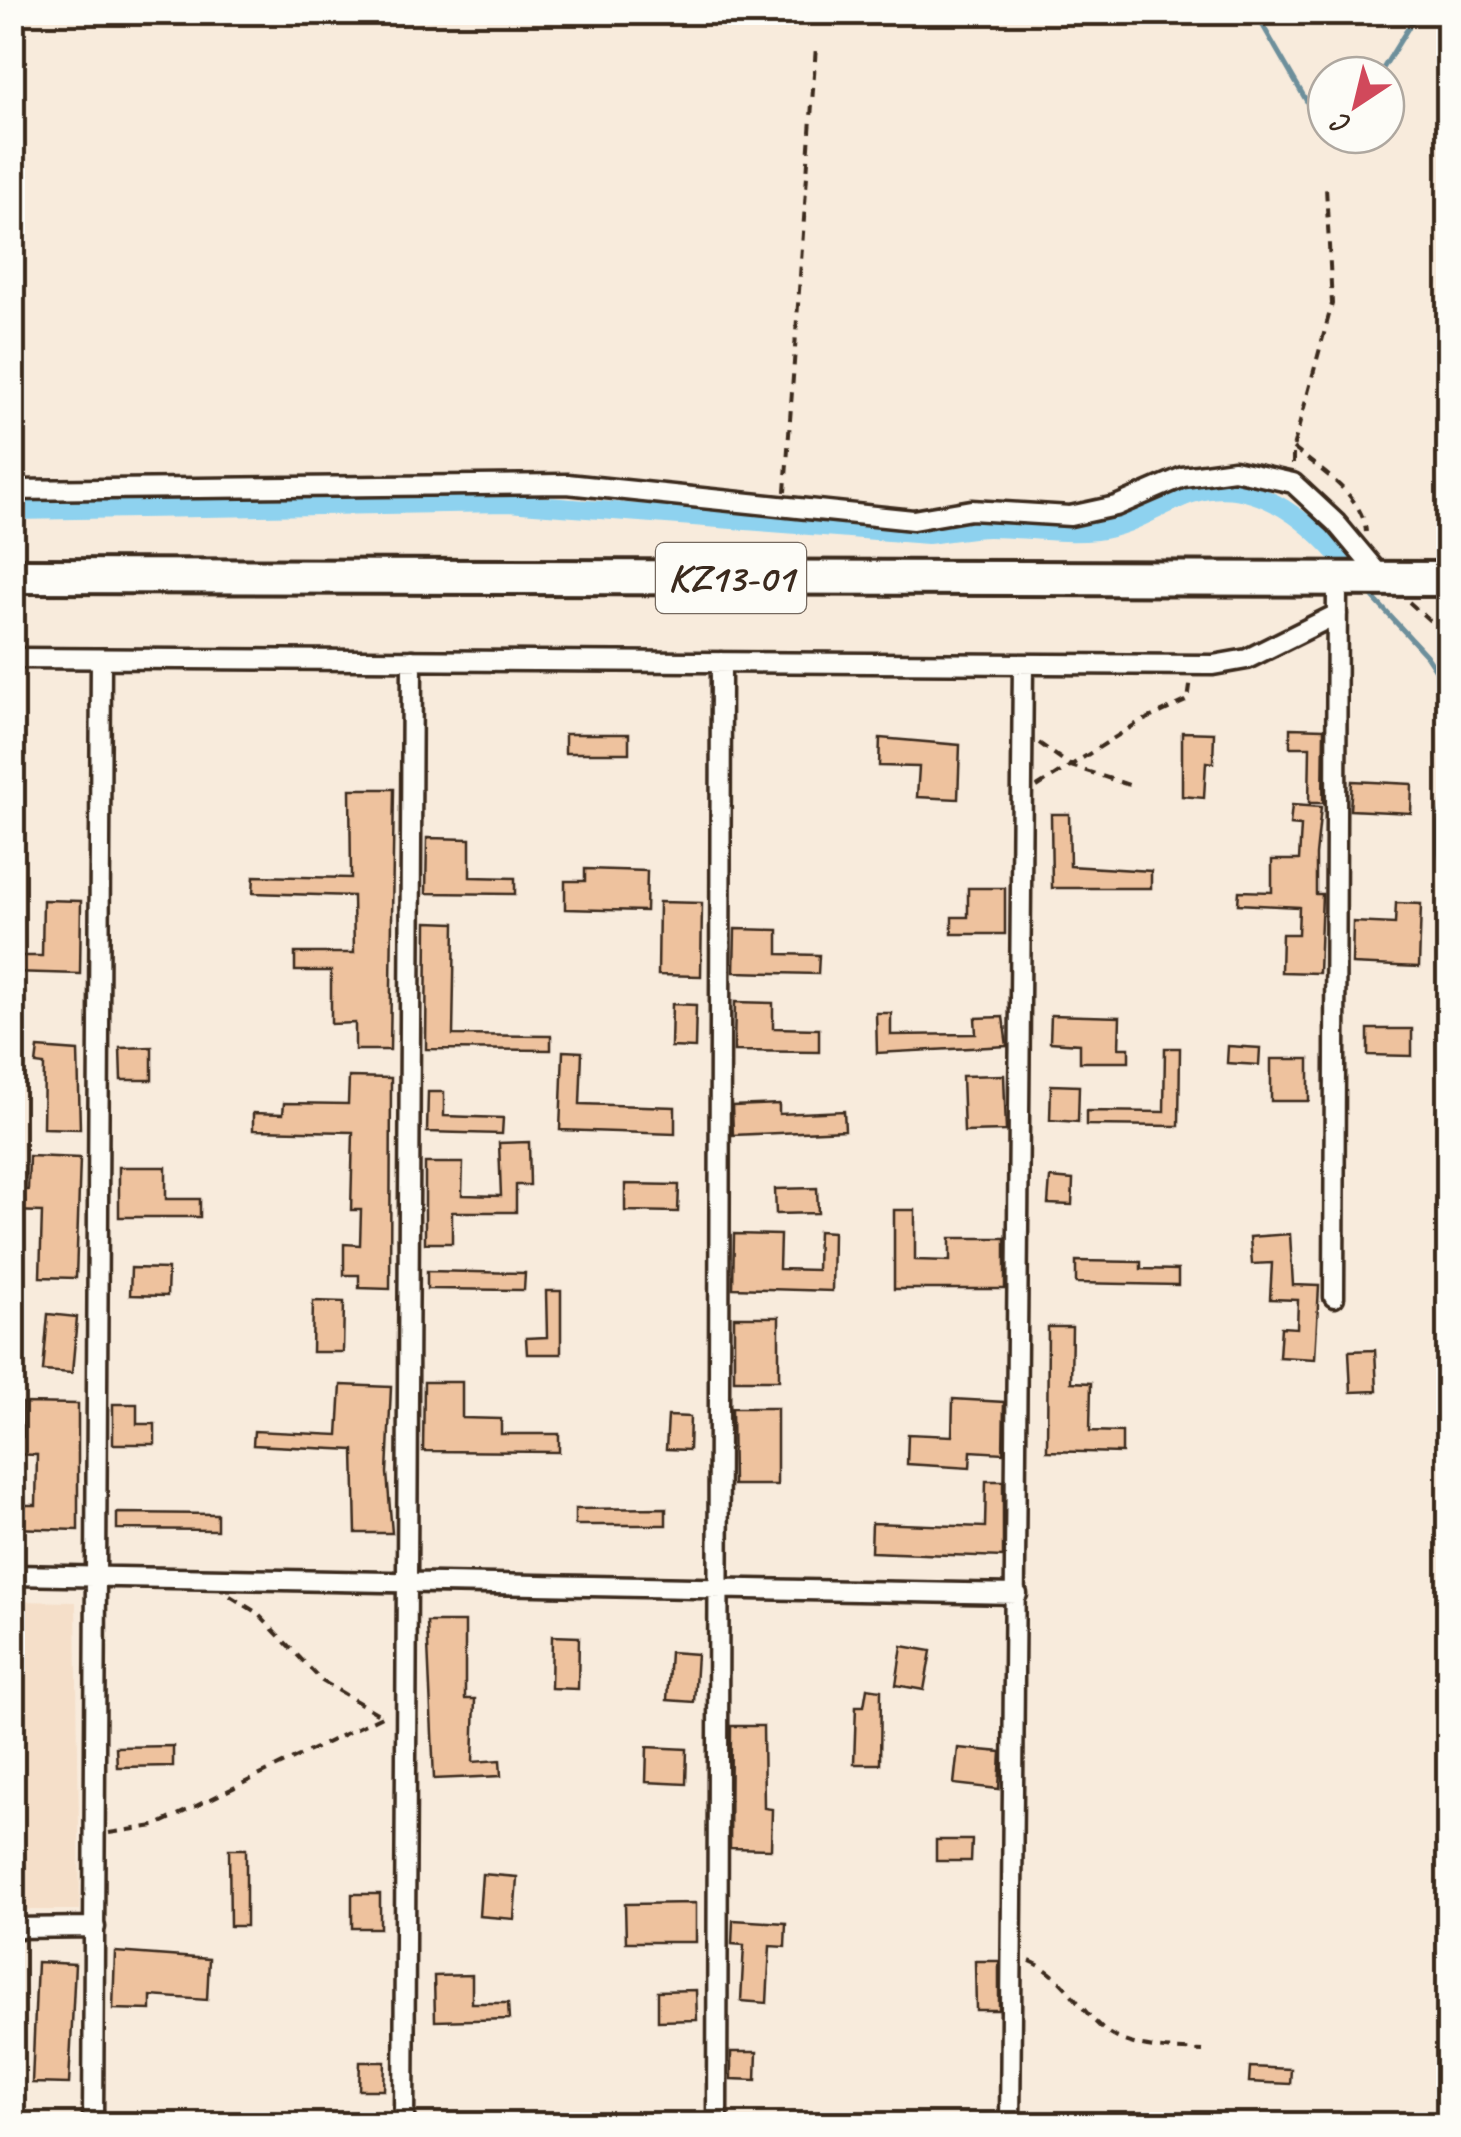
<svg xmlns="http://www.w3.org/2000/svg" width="1461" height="2137" font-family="Caveat,sans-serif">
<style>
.built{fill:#f5dfc9}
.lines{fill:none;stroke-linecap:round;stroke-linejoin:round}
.stream{stroke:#6d8f9b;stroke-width:5}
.canal{stroke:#8ed2ef;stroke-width:18}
.building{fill:#eec29e;stroke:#3b2a1e;stroke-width:2.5}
.street-casing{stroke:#3b2a1e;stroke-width:25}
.highway-casing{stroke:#3b2a1e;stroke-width:40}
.path{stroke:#3b2a1e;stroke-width:4;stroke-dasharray:10 8;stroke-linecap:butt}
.street{stroke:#fdfcf7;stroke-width:18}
.highway{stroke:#fdfcf7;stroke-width:32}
.labels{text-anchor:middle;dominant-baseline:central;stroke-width:8;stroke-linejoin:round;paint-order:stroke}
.shield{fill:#fdfcf7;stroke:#75695f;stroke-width:2.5}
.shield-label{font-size:40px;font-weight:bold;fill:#3b2a1e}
</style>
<rect width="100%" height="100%" fill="#f8ebdc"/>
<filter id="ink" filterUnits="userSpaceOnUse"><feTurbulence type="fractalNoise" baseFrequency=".01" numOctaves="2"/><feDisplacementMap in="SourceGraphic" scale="20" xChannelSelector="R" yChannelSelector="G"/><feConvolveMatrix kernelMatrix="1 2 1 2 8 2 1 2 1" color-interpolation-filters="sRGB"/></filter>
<g filter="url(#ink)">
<path class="built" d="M13 1601 76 1602 80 1910H13Z"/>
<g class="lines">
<path class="stream" d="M1255 12 1317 119 1326 123
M1379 75 1418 12
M1367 591 1426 655 1448 688
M1448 781C1439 816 1432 848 1448 882"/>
<path class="canal" d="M12 511 508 503 928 535C948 533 969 528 989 528 1024 528 1062 535 1096 531 1131 527 1157 507 1189 495 1257 471 1318 527 1356 577"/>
</g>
<path class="building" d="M1290 728 1324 729 1323 803H1309L1310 747H1290Z
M1182 732 1214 733 1213 763 1206 762 1204 798 1182 796Z
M565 734H629V753H565Z
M880 738 960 745 958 799 917 797 919 767 879 766Z
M1352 781 1412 784 1411 813 1350 810Z
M350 789H394L390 1050H355V1023L331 1024V971H295V953H354L353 896 253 893 254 876 351 878Z
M1292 805 1321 807 1316 855V894H1322L1319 973 1281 972 1282 934H1298L1299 907 1238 904 1239 891 1272 892V860H1299L1301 826 1290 825Z
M1051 814H1069L1070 866 1151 871V888H1052Z
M427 838 470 839V877L515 878V894L426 893Z
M585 869 647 871 646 911 565 909V881H585Z
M968 888H1005V934H952V917H968Z
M43 900 81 901 80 974 12 972V956H42Z
M659 902 702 903 701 976 658 975Z
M1396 903 1421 904 1419 967 1352 964 1353 922 1395 924Z
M427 922 455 923 453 1035 551 1036V1050L426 1049Z
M735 929 778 930V954L819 955 818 974 734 972Z
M735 1002 773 1003V1028L819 1029V1052L734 1051Z
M672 1004 696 1005 695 1048 671 1047Z
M876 1013H891V1035L976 1034 975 1018 1003 1017 1007 1046 877 1053Z
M1051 1015 1120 1017 1119 1048H1129V1062H1080V1044L1050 1042Z
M1368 1029H1412V1056L1368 1055Z
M1228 1046 1260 1048 1259 1065 1227 1063Z
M152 1047V1080H121L120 1048Z
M38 1048 78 1051 80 1129 43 1128 44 1065 36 1064Z
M1165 1048H1180L1179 1126 1086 1125V1111L1164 1112Z
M563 1051 582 1052 580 1104 675 1107V1134L560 1130Z
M1271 1059H1309V1101H1271Z
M1004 1075 1006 1131 964 1132 962 1076Z
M349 1077 391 1078 390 1289 359 1288V1275H344V1244L360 1245 361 1210H351L353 1132 253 1130V1113L283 1114 284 1103 348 1104Z
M1051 1085 1079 1086 1078 1122 1050 1120Z
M428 1092H444V1116L503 1118 502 1134 427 1132Z
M779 1104V1114L844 1111 845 1130 733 1135 732 1106Z
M529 1142 530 1185H516V1212H452V1243H425V1163H463L462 1195 501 1196 499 1143Z
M29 1156 80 1158 76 1278 40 1277 42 1212 12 1211V1190H28Z
M119 1167H166V1199H200V1217H119Z
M1050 1178 1073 1180 1072 1205 1048 1204Z
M625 1184 679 1185 678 1212 625 1211Z
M817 1188 818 1213 776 1214 775 1189Z
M894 1210H915V1260L950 1261V1238H1005V1289H894Z
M818 1231 833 1232 832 1291 733 1288 734 1234 780 1235 779 1269 817 1270Z
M1290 1234 1293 1285 1319 1286 1315 1359 1279 1357 1281 1327 1297 1328 1298 1300 1270 1299 1272 1263 1252 1264 1250 1237Z
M1076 1261 1141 1262V1269L1178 1270V1285L1076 1283Z
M131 1268 168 1269 167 1296 130 1295Z
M427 1271 525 1273 524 1290 427 1289Z
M546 1291H561V1354H527L526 1338 547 1337Z
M313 1301 344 1302 343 1352H312Z
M48 1314 77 1317 72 1373 43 1371Z
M734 1317H779V1380H734Z
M1048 1327H1072L1071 1382 1091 1383 1090 1431 1122 1432V1453L1047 1451Z
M1375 1350 1377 1391 1351 1392 1349 1351Z
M424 1382H462V1418L501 1419V1434H559V1452L423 1451Z
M341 1385 391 1387 387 1473 392 1533H356L354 1450 253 1445 254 1431 338 1435Z
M953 1399 1004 1402 1003 1453 971 1451 970 1468 907 1464 908 1434 952 1436Z
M23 1403 78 1404V1530L12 1528 14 1505H36L37 1455 12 1454V1437H23Z
M113 1404H137V1424H155V1444H113Z
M732 1408H777V1485H733Z
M668 1416 690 1417 689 1450 666 1449Z
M986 1481H1003V1557L871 1552 872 1523 985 1527Z
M666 1508V1525H575V1509Z
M117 1513 217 1514V1530L117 1529Z
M427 1622H465V1699H475L473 1762 500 1760 501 1776 434 1779Z
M552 1636 579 1637 578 1689 551 1688Z
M902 1646 931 1651 924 1690 896 1685Z
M670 1652 697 1654 694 1702 667 1700Z
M867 1688 881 1690 880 1764H854L856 1706H864Z
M731 1726H763L764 1808 772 1809 771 1849 730 1848Z
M173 1746V1766L117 1767 116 1747Z
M647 1747 687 1749 686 1784 646 1782Z
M958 1748 1001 1752 999 1789 954 1784Z
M936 1840H972L971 1861H936Z
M229 1849H246V1926H230Z
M482 1874 517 1877 514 1919 479 1916Z
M352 1894H380V1928H352Z
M696 1903V1942H626L625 1904Z
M733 1920 786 1923 785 1947 770 1946 767 2003 741 2001 744 1945 732 1944Z
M115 1952 209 1959 207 2000 151 1996V2010L113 2009Z
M975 1961H999V2010H976Z
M37 1962 75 1964 69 2084 32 2083Z
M472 1975V2003H508L509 2019 435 2021 434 1976Z
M696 1990 697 2020 658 2021V1991Z
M731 2052H757L756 2080 731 2079Z
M360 2062H385L384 2090H359Z
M1250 2067 1291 2069 1290 2084 1249 2082Z"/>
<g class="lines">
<g class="street-casing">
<path id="street" d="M12 490 567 484 913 520 971 510 1070 516 1116 506 1183 477 1234 470 1293 483 1336 523 1383 579
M12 658 1213 665 1247 659 1337 614
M1334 1297 1337 580
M12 1575 1017 1594
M12 1928 95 1927
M93 2124 101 659
M404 2124 412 660
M717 2124 721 662
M1010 2124 1023 664"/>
</g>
<g class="highway-casing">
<path id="highway" d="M12 576 1448 579"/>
</g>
<path class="path" d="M1293 448C1319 469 1363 495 1366 532
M1293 464V448L1332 304 1326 187
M785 492 816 46
M1409 602 1448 637
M1039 743 1071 766 1129 785
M1037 787 1136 724 1188 700 1191 679
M230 1596 256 1612 322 1681 382 1716
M109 1833 155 1826 388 1713
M1030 1961C1064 1975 1077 2007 1104 2030 1132 2051 1170 2049 1203 2051"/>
<use href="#street" class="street"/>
<use href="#highway" class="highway"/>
</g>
</g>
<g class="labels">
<rect class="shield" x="656" y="543" width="150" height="70" rx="8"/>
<g class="shield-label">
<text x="731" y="578">KZ13-01</text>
</g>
</g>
<rect width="1461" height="2137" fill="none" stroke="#fdfcf7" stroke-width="50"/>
<rect x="25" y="25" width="1411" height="2087" fill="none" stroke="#3b2a1e" stroke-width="4" filter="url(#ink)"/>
<g transform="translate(1356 105) rotate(215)"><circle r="48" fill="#fdfcf7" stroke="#afa8a0" stroke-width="2.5"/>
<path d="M0-8L18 38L0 25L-18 38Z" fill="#d1495b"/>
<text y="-15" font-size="28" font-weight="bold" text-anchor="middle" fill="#3b2a1e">С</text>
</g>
</svg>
